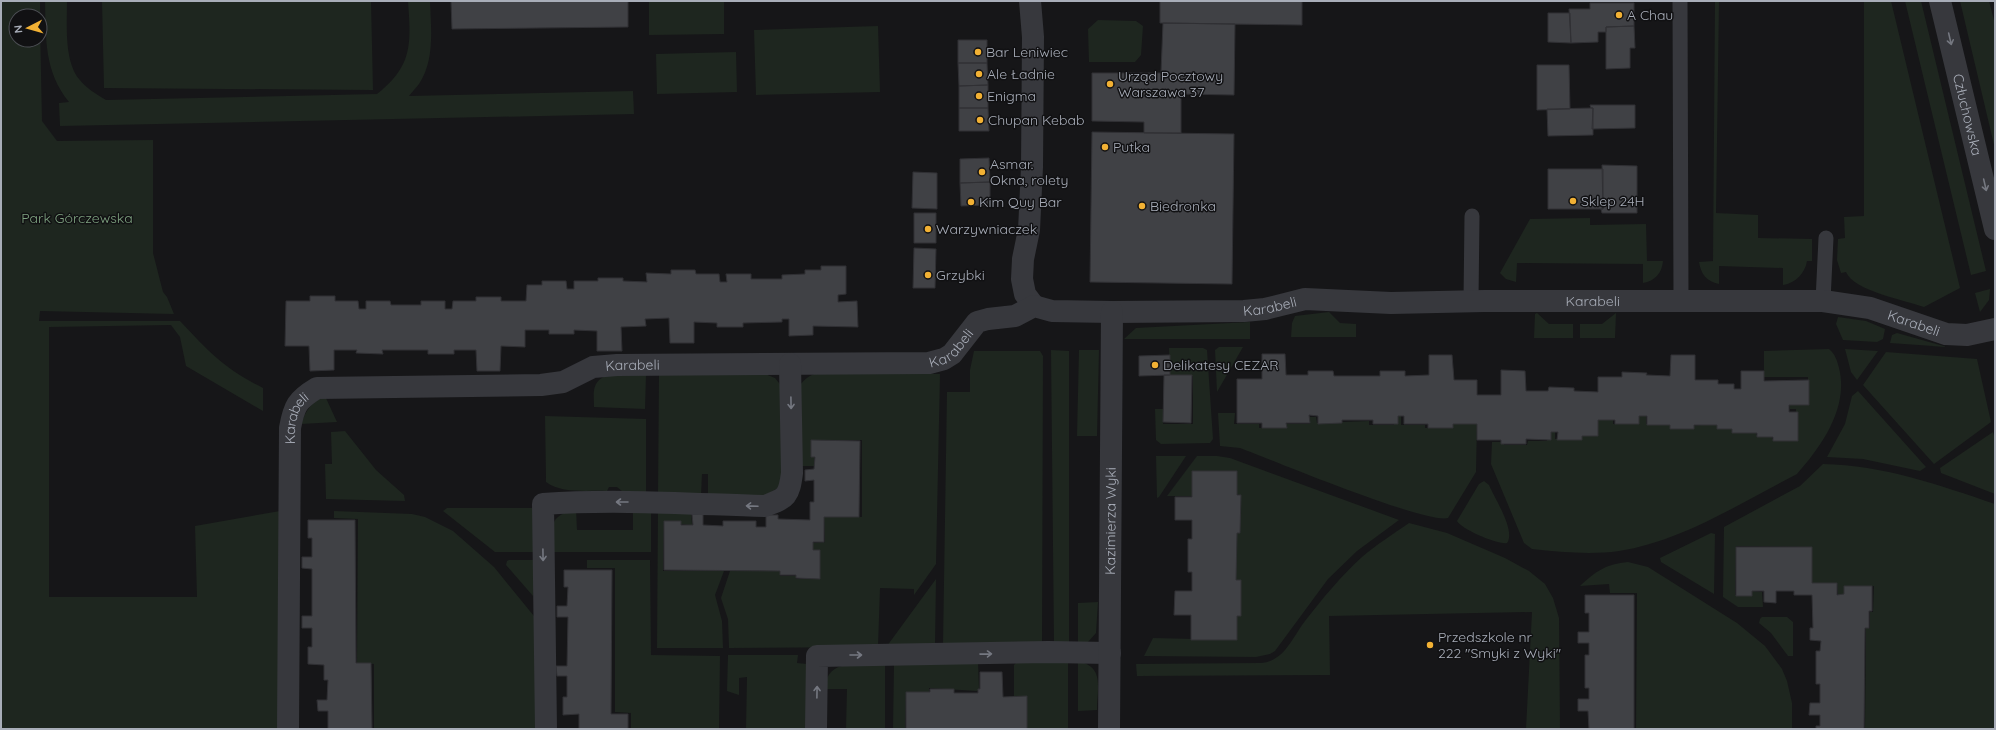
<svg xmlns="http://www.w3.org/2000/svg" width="1996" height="730" font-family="Quicksand,sans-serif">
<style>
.green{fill:#1e261f}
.building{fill:#404145;stroke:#303034}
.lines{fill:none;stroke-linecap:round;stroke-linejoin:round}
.service{stroke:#37383d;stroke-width:15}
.minor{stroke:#37383d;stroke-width:22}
.tertiary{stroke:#37383d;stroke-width:22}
.oneway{stroke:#757881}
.poi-dot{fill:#f2b134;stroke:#111113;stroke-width:1.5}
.labels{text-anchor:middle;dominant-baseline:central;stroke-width:3;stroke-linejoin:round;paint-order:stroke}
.poi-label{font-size:14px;fill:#a8adb8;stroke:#111113;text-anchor:start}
.street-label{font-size:14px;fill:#a8adb8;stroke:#111113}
.park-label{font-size:14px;fill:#7fa381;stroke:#111113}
</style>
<rect width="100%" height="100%" fill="#161618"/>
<path class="green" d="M1 1H40V16H16V40H40V24L42 121 57 141 153 140V253L163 292 167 297 174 314 40 311 39 321H180C209 352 225 369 263 388V411L186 366 180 337 171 325 49 327V597H197L195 526 280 511 278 729H1Z
M45 1H67C67 25 64 60 79 79 86 88 96 94 106 100L377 94C413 66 411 43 408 1H430C431 28 435 60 419 84 416 88 412 92 409 96L633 91 634 114 60 126 59 103 69 102C44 71 46 39 45 1Z
M102 1H371L373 90 104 88Z
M649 1H724V34L649 35Z
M1715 1H1719L1716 213 1758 215V238L1812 239V261H1807C1805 273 1796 283 1783 285V268L1719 266V284C1706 281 1701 274 1699 262L1713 261Z
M1864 1H1891L1960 288 1924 307C1904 300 1854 291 1846 272L1841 273 1837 260 1838 239 1845 238 1844 217 1864 216Z
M1905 1H1921L1986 271 1971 275Z
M1960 1H1989L1995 24V149Z
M1098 20 1136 21 1143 26 1141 55 1135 62H1089L1088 29Z
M878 26 880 92 756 95 754 30Z
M736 52 737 92 657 94 656 54Z
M1590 218V225L1646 224 1647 261H1663C1662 273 1655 281 1643 283V264L1517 263 1516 282 1506 279 1500 273 1530 219Z
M1990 289 1989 300 1980 312 1975 293Z
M1329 312 1340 323 1356 324V337H1291L1292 323 1295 316Z
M1537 313 1549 324H1573V338H1534L1535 314Z
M1616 313 1615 338H1580V324H1602Z
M1838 317 1866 321 1885 329 1883 339 1877 342 1843 340 1836 324Z
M1250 322V339H1124L1136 328Z
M1897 333 1947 347 1890 343 1892 335Z
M1219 347H1243L1217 392 1215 350Z
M1169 348H1203L1207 350 1213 439 1210 443 1161 444 1156 440 1155 409H1163V424H1193V376L1170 375Z
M1829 349C1835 354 1837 360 1839 368 1849 407 1822 446 1797 474 1740 503 1683 541 1619 551 1591 555 1560 552 1532 549L1524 543 1491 464 1492 442H1504V445H1527L1528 441H1547V432H1555V439H1579L1596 419H1613V424H1638V415H1646V424H1670V427L1717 424V427H1732V432H1756V435H1772V439H1796V409H1790L1789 402H1808V377H1764V351Z
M1845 349 1878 351 1857 380 1851 372Z
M1051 350 1069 351V644H1054Z
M1079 350H1099L1097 436H1077Z
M974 351H1040L1043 356 1042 644 943 645 947 392H970V370Z
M1886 352 1977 359 1991 422 1934 464 1863 385Z
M822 372 940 374 936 564 914 595V589L880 588 878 647 729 648 728 619 721 598 730 571H780V576H796V579H819V550H813V543L825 542 824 517H862V440H812V457H814V466H797L799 387C805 377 812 374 822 372Z
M659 374H765L775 378 783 388 781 486 766 495 708 496V474H702L701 495H658Z
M646 375 645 409 594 407C594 394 591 383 605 376Z
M1858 391 1926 467 1920 471 1863 459 1827 457 1845 424 1852 396Z
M325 396 337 422 301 424C306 410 312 402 325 396Z
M1218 413H1235L1234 424H1259V428H1284L1285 424H1310L1309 417H1316L1317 423 1369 421V425H1394V416H1401V425H1425V428H1451V421H1477L1476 472 1448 518C1425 524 1272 460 1240 448L1220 446Z
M545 416 646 419V495L628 496 617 487H609L607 491C587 490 562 494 546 482V478Z
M345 431 376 470 404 495 405 501 326 499 325 464H332L331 432Z
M1993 432 1995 439V494L1941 473 1940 468Z
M1156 456H1186L1159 497 1157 498Z
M1197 456H1217L1230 458 1399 520 1357 551 1328 579 1275 651 1270 654 1256 657 1144 656 1153 638 1236 640V616L1240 580H1236V533H1240V495L1237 494V471H1192V496H1167Z
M1823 464C1883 465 1939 485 1995 504V729H1865L1866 628H1870V612H1873L1874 586H1844V595H1838L1837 583H1812V547L1736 546 1735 595 1752 596V591L1762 592 1763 607H1738L1723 597 1724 527 1800 486Z
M1484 481 1489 485C1495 499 1516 531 1507 543 1498 545 1461 529 1457 521L1479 484Z
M447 508H536L538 552H495L443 511Z
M576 509 577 530H633V509H651V552H550C551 528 548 516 576 509Z
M658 509H691L692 525 680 524V521H664L663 571H724L715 595 722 621 723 648H657Z
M334 511 412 514 425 517 453 531 494 567 538 621V729H374V664L357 663 358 519 334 518Z
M1409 523 1447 533 1505 558 1529 571 1545 584 1553 598 1559 618 1560 729H1526L1532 612 1329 616 1330 675 1137 676 1136 664 1260 663C1284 662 1292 638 1305 621 1322 599 1341 576 1362 557 1376 545 1393 534 1409 523Z
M1711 533 1715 534 1714 594 1661 562 1660 558Z
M509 560H537L533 596 506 565 507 561Z
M587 560H650L651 655 720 656 719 729H631V713L615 712V568H587Z
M1628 562 1648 567 1737 623 1765 646 1782 669 1787 681 1792 703V729H1636L1637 593H1610L1609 584 1580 586C1596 571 1606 564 1628 562Z
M936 579 935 645 887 646Z
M1098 602 1096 633 1088 642 1078 643V603Z
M1762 617H1787L1793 622V656H1788L1771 633 1759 623 1760 619Z
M728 655H798L797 663 807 664 806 729H746L747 677 739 678V695L727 691Z
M1068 661V729H1027V697L1014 696V665L1016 663Z
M1078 661C1105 667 1097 688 1097 710L1078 711Z
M978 662 979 689 977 691 929 688V692H906L905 729H893L894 665Z
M885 663V729H846L847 689H824C826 677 830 669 842 666Z"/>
<path class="building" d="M451 1H628V27L452 29Z
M1160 1H1302V25L1160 23Z
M1590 3H1634V26L1606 27V32H1598V42L1571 43 1569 9H1590Z
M1548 13H1570L1571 43 1548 42Z
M1163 23 1235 24 1234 95 1181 94V133H1144V122L1092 121V73H1161Z
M1634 26 1635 48H1630V68L1606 69V27Z
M958 40H987V63H958Z
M958 63H987L988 85 959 86Z
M1537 65H1569L1570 109 1537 110Z
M988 85V108H959V86Z
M1590 105H1635V128L1592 129 1593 108H1591Z
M959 108H988L989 131H959Z
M1593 108V135L1548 136 1547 109Z
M1092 132 1234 134 1232 284 1090 282Z
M989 158 990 182 960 183V159Z
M1602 165 1637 166V213H1602L1601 209H1603Z
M1548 169H1603V209H1548Z
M913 172 937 173V209L912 208Z
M990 182V205L961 206 960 183Z
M914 213H936V243H914Z
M914 248 936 249 935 288H913Z
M821 266H846V294L838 295V302L857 301 858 327 813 326V335L789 336V319H782V322L743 323V327H717V323L694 322V343H670L669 318 645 319 646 326 621 327 622 351H597V331L574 330V334H549V330H525V347L501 346 500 371H477L476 350H454V354H428V350H382L383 354 356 353 357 350H334V370L310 371 309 346H285L286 301H310V296H335V301H358L359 309H366V301H390L391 305H421V301H445V309H452L453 301H476V297H501V301H526L527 285H542V281H566L567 289H574V281H598V278H623V281L647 282 646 273 671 274V270H695L696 274H719L720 282H727L726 274H751V279H782V275L805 274V270H821Z
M1262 354H1285L1286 375H1308V371H1333L1334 376H1380V371H1405V376L1429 375V355H1452L1454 380H1477V395H1501V370L1525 371 1526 391H1548L1549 387 1574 388V391L1598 392V377H1622V372L1647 373 1646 375 1670 376 1671 355H1695V380H1718V384H1734V389H1741V371H1764V381L1809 380V405H1789V412H1798V441H1773V437H1757V433H1732V429H1717V425H1694V429H1670V425H1647V416H1639V424H1615V420H1598V436H1582V440H1557L1558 432H1551V440L1526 439V444H1501V440H1477V424H1453V428H1428V424H1404V416H1398V424H1373V420H1342V423L1318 424V416L1309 415 1310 423H1286L1287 428H1262V423H1237V379H1262Z
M1170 355V375L1139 376V356Z
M1164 375H1192L1191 423 1163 422Z
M811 440 860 441 859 517H824V542H813V550H820V579L796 578V575H780V571L664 570V521H681V525H693L692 514H703V525L723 526V521H756V527H766V515H778V519L810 520V502H814V480L805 481V470L814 469 815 457H811Z
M1192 471H1237V495H1241L1240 533H1237L1236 580H1241V616H1237V640H1191V615H1174L1175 591H1192V572H1188V539H1192V520H1175V497H1192Z
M308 520H355L356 663H371L372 729H328V711H318L317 700H327L328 680H324V665L308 664V647H312V628H302V616H312V569L302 568V557H312V538H308Z
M1736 547H1812V583H1837V595L1844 594V586H1872V611H1869V628H1865L1864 729H1816V726H1820V715H1809L1810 703H1820V684H1816V651H1820L1821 641 1810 640V628H1813L1812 595H1794V591H1776V603L1764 602V591H1752V596H1736Z
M564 570H612L611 714H628V729H579V714L563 715V697H567V676H557L556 666H567L568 617H557V606H567L568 587H564Z
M1585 595H1634V729H1589L1588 711H1578V699H1589V688H1585V655H1589V643H1578V632H1589V613H1585Z
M980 672H1002L1003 697 1027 696V729H906V692H930V689H954V693H978V689H980Z"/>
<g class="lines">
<path class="service" d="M1680 1 1681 300
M1471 301 1472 216
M1823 301 1826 238"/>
<g class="minor">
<path d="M1030 1 1033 37 1032 167 1029 230 1023 259 1022 279 1025 294 1034 306"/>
<path id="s1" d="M288 729 290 428C294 406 297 400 317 388L541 385 563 382 593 367 617 365 929 363 944 359 952 354 977 322 988 319 1015 316 1034 306 1052 311 1112 312 1244 311 1265 309 1305 299 1391 303 1484 301H1823L1870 308 1946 334 1967 335 1995 329"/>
<path d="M546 729 543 504C616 499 691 504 765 506 787 498 789 496 792 473L790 364"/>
<path d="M816 729 817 656 1048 652 1110 653"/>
<path id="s2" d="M1109 729 1112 312"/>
</g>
<path class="tertiary" id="s3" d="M1940 1 1995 229"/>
</g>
<defs><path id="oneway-shaft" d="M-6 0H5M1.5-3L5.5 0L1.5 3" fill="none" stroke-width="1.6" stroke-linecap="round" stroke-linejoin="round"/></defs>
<g class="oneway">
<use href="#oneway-shaft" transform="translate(1950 39) rotate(77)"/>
<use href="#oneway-shaft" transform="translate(1985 185) rotate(77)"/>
<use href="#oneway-shaft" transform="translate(791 403) rotate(89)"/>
<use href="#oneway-shaft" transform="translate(622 502) rotate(-180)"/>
<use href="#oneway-shaft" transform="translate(752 506) rotate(-178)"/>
<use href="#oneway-shaft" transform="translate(543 555) rotate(89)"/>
<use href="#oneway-shaft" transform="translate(986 654) rotate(-1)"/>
<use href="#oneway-shaft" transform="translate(856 655)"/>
<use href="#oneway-shaft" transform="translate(817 692) rotate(-89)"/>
</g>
<g class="poi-dot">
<circle cx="1619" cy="15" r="4"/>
<circle cx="978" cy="52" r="4"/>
<circle cx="979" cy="74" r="4"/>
<circle cx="1110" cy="84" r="4"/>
<circle cx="979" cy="96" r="4"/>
<circle cx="980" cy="120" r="4"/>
<circle cx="1105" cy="147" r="4"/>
<circle cx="982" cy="172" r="4"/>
<circle cx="1573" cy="201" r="4"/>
<circle cx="971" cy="202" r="4"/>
<circle cx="1142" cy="206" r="4"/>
<circle cx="928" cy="229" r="4"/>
<circle cx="928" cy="275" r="4"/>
<circle cx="1155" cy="365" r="4"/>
<circle cx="1430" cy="645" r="4"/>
</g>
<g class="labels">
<g class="poi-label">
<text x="1627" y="15">A Chau</text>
<text x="986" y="52">Bar Leniwiec</text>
<text x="987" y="74">Ale Ładnie</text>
<text x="1118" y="76">Urząd Pocztowy<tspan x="1118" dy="16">Warszawa 37</tspan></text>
<text x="987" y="96">Enigma</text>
<text x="988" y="120">Chupan Kebab</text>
<text x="1113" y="147">Putka</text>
<text x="990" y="164">Asmar.<tspan x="990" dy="16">Okna, rolety</tspan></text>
<text x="1581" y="201">Sklep 24H</text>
<text x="979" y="202">Kim Quy Bar</text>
<text x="1150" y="206">Biedronka</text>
<text x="936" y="229">Warzywniaczek</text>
<text x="936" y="275">Grzybki</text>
<text x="1163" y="365">Delikatesy CEZAR</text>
<text x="1438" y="637">Przedszkole nr<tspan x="1438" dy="16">222 "Smyki z Wyki"</tspan></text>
</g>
<g class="street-label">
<text stroke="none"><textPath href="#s3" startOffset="117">Człuchowska</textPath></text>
<text stroke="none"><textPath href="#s1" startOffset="1654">Karabeli</textPath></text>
<text stroke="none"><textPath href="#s1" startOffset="1330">Karabeli</textPath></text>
<text stroke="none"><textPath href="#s1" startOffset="1978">Karabeli</textPath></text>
<text stroke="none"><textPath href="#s1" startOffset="995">Karabeli</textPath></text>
<text stroke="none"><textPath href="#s1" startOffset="671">Karabeli</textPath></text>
<text stroke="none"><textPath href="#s1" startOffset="312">Karabeli</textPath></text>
<text stroke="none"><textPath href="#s2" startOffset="208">Kazimierza Wyki</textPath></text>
</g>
<g class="park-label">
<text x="77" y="218">Park Górczewska</text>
</g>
</g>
<rect width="1996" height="730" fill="none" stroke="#a8adb8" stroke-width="4"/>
<g transform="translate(28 28) rotate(264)"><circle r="19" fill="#111113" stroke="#4d4f55"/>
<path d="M0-3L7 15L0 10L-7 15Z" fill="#f2b134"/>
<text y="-6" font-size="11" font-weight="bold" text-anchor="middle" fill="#a8adb8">N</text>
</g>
</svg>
